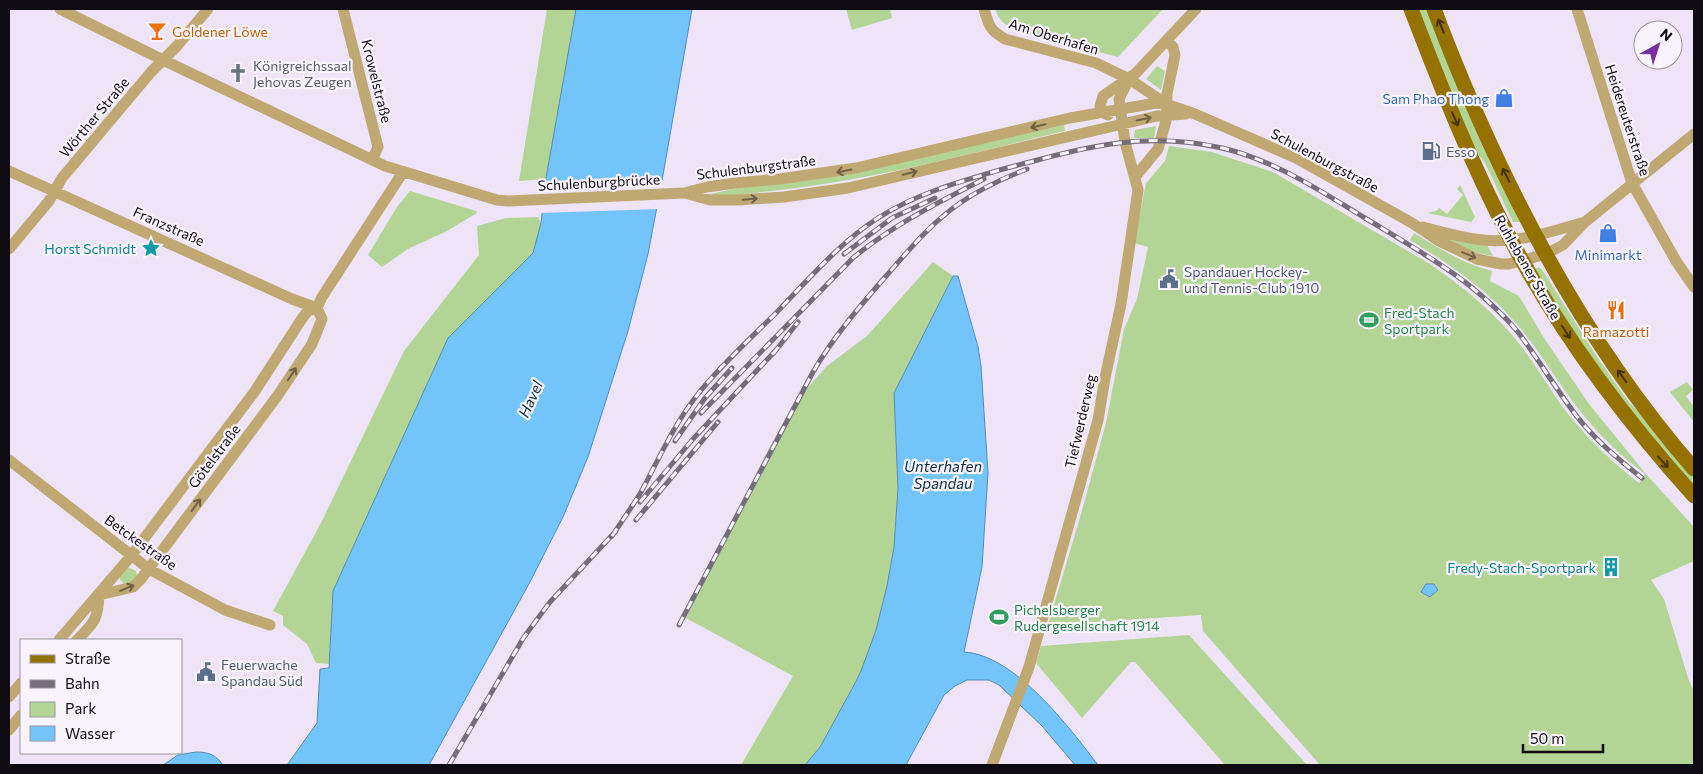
<svg xmlns="http://www.w3.org/2000/svg" width="1703" height="774" font-family="Commissioner,sans-serif">
<style>
.green{fill:#b2d595}
.water{fill:#72c4fa;stroke:#548cb4}
.pier{fill:#efe3f8}
.lines{fill:none;stroke-linecap:round;stroke-linejoin:round}
.minor{stroke:#c0a872;stroke-width:11}
.major{stroke:#957200;stroke-width:15}
.rail-casing{stroke:#756d7b;stroke-width:5}
.rail{stroke:#f8f3fc;stroke-width:3;stroke-dasharray:9;stroke-linecap:butt}
.oneway{stroke:#45340b}
.oneway2{stroke:#706147}
.labels{text-anchor:middle;dominant-baseline:central;stroke-width:4.5;stroke-linejoin:round;paint-order:stroke}
.food-label{font-size:14px;fill:#c56008;stroke:#f8f3fc;text-anchor:start}
.street-label{font-size:14px;fill:#0f0b12;stroke:#f8f3fc}
.worship-label{font-size:14px;fill:#5b616d;stroke:#f8f3fc;text-anchor:start}
.shop-label{font-size:14px;fill:#366cbe;stroke:#f8f3fc;text-anchor:end}
.service-label{font-size:14px;fill:#4e5e75;stroke:#f8f3fc;text-anchor:start}
.culture-label{font-size:14px;fill:#0d838f;stroke:#f8f3fc;text-anchor:end}
.leisure-label{font-size:14px;fill:#27864d;stroke:#f8f3fc;text-anchor:start}
.water-label{font-size:15px;font-style:italic;fill:#092e44;stroke:#f8f3fc}
</style>
<rect width="100%" height="100%" fill="#efe3f8"/>
<path class="green" d="M547 9H576L546 179 519 181Z
M846 9H890L892 18 852 30Z
M995 9H1163L1118 57 1018 31C1006 26 999 21 995 9Z
M1417 9H1429L1522 222H1513L1485 163 1476 152Z
M1157 66 1165 71 1161 90 1146 79Z
M1064 125 1065 131C968 154 870 181 771 191 753 193 727 198 710 194L738 188 804 181 848 174Z
M1156 126 1154 138H1134L1135 130Z
M1169 146 1212 152 1273 172 1430 264C1461 285 1489 308 1513 336 1534 361 1549 389 1568 414 1589 440 1613 463 1639 483L1645 474C1621 456 1599 435 1580 411 1557 382 1539 349 1515 322 1485 288 1448 263 1410 240L1414 233C1441 249 1461 263 1492 271L1490 281 1519 296 1544 338 1589 404 1646 474 1694 527V561L1651 580 1664 599 1689 681 1694 691V765H1320L1203 631 1201 615 1048 625 1081 514 1106 423 1124 329 1137 299 1148 247 1134 243 1146 183 1165 161Z
M1460 185 1475 217 1471 222 1427 213 1436 211 1439 208 1447 214 1463 195 1457 189Z
M410 191 476 211 477 213 447 231 408 249 382 267 368 255 397 207Z
M538 217 541 223 533 253 448 338 333 591 329 664 316 663 307 644 283 625V616L273 611 321 523 404 351 479 255 477 226 506 218Z
M1446 237 1487 245 1493 256C1476 253 1459 249 1446 237Z
M933 262 953 276 894 393 898 488 894 547 887 586 876 630 861 671 853 687 820 747 805 765H741L793 676 686 618 764 458 794 403 827 366 867 336Z
M1539 267 1543 271 1597 357 1628 401 1654 428 1694 477V488L1592 362 1535 269Z
M1687 382 1693 390 1686 396 1694 407V422L1670 392Z
M128 567 136 571 137 576 132 582 124 584 120 580V577Z
M1189 635 1307 765H1225L1135 662H1131L1082 718 1036 663 1041 646Z"/>
<path class="water" d="M576 9H692L663 175 648 254 628 331 588 457 563 517 530 582 429 765H287L317 723 320 669 329 668 333 591 448 338 533 253 541 223 546 178Z
M953 276H958L978 347 981 366 988 473 982 567 964 652C1015 655 1069 727 1098 765H1075L1042 726 999 685 989 680H967L955 686 944 695 906 765H805L820 747 853 687 861 671 876 630 887 586 894 547 898 488 894 393Z
M1426 584H1434L1438 590 1430 597 1421 592Z
M196 752C209 752 216 755 223 765H163L178 755Z"/>
<path class="pier" d="M665 180 660 209 540 213 543 184Z"/>
<g class="lines">
<path class="minor" d="M60 9 163 60 385 166 497 200 508 201 684 193 707 187 735 183 780 179 856 168 1070 118 1156 103 1166 104 1195 114 1296 158 1412 223 1439 241 1477 259 1501 264H1509L1546 254 1563 245 1585 222 1694 134
M343 9 378 147 372 160
M984 9C989 25 989 30 1005 39L1096 63 1129 79 1165 103
M1577 9 1632 183 1676 261 1694 287
M1108 115 1101 112 1100 106 1103 96 1136 73 1196 9
M9 171 292 299 317 308
M1135 177 1158 149 1166 121 1167 94 1175 55 1173 47 1167 41
M685 193 710 200H738L784 197 848 188 1157 116 1186 114
M1423 227C1442 232 1463 238 1483 240 1518 244 1552 231 1585 222
M9 249 49 201 62 178 151 72 177 46 208 9
M9 460 149 569 225 610 270 625
M99 595 133 587 141 579 278 395 312 344 322 319 317 308
M59 640 131 556 255 391 303 317 308 311 317 308 322 297 403 172
M77 640C94 623 98 620 99 595
M9 697 21 683
M9 730 21 715
M992 765 1029 667 1098 420 1105 378 1121 304 1138 190 1125 142 1119 99 1129 79"/>
<path class="major" d="M1411 9C1441 87 1471 164 1510 238 1559 332 1623 417 1694 496
M1434 9C1496 174 1578 336 1694 469"/>
<g class="rail-casing">
<path id="rail" d="M844 254 892 218 935 198
M773 354 798 322
M701 413 854 257C895 224 937 203 984 179
M675 441 705 398 732 368
M640 502 693 439 777 349
M636 520 718 422
M612 536C622 521 632 507 641 492 659 459 674 424 698 394 721 365 750 339 776 313 808 280 839 243 878 218 917 193 962 181 1007 168 1083 148 1143 130 1222 148 1274 160 1319 190 1365 218 1398 238 1433 258 1465 282 1484 297 1503 314 1518 332 1538 359 1555 387 1575 414 1594 439 1618 459 1642 478
M679 625 813 372C834 336 860 306 887 275 909 250 931 223 960 203 980 189 1004 178 1027 169
M449 765 524 637 550 602 616 531"/>
</g>
<use href="#rail" class="rail"/>
</g>
<defs><path id="oneway-shaft" d="M-6 0H5M1.5-3L5.5 0L1.5 3" fill="none" stroke-width="1.6" stroke-linecap="round" stroke-linejoin="round" transform="scale(1.25)"/></defs>
<g class="oneway">
<use href="#oneway-shaft" transform="translate(1441 26) rotate(-112)"/>
<use href="#oneway-shaft" transform="translate(1455 119) rotate(67)"/>
<use href="#oneway-shaft" transform="translate(1506 175) rotate(-116)"/>
<use href="#oneway-shaft" transform="translate(1566 332) rotate(57)"/>
<use href="#oneway-shaft" transform="translate(1622 376) rotate(-125)"/>
<use href="#oneway-shaft" transform="translate(1663 462) rotate(48)"/>
</g>
<g class="oneway2">
<use href="#oneway-shaft" transform="translate(1144 119) rotate(-12)"/>
<use href="#oneway-shaft" transform="translate(1038 126) rotate(167)"/>
<use href="#oneway-shaft" transform="translate(844 171) rotate(169)"/>
<use href="#oneway-shaft" transform="translate(910 173) rotate(-13)"/>
<use href="#oneway-shaft" transform="translate(750 199) rotate(-5)"/>
<use href="#oneway-shaft" transform="translate(1469 255) rotate(23)"/>
<use href="#oneway-shaft" transform="translate(292 374) rotate(-56)"/>
<use href="#oneway-shaft" transform="translate(196 505) rotate(-54)"/>
<use href="#oneway-shaft" transform="translate(127 588) rotate(-22)"/>
</g>
<defs>
<g id="bar-bare" transform="scale(1.5)"><path d="M-6-5H6L.8 .8V4.5H3.5V6h-7V4.5H-.8V.8Z" fill="#e8710a" stroke="#f8f3fc" stroke-width="2.5" paint-order="stroke"/></g>
<g id="church-bare" transform="scale(1.5)"><path d="M-1.2-6h2.4v3.5h3.3v2.4h-3.3V6h-2.4V-.1h-3.3v-2.4h3.3Z" fill="#6b7280" stroke="#f8f3fc" stroke-width="2.5" paint-order="stroke"/></g>
<g id="shop-bare" transform="scale(1.5)"><path d="M-5-2.5h2.3a2.7 3.5 0 0 1 5.4 0H5L5.5 6h-11ZM-1.5-2.5h3a1.5 2.3 0 0 0-3 0Z" fill="#3f7fe0" stroke="#f8f3fc" stroke-width="2.5" paint-order="stroke"/></g>
<g id="fuel-bare" transform="scale(1.5)"><path d="M-5.5-6h7V0h2V4h1.3V-2.5L3-4.5l.8-.8L6-3V5H2.5V1h-1V6h-7ZM-4.2-4.7v3.2H.2V-4.7Z" fill="#5c6f8a" stroke="#f8f3fc" stroke-width="2.5" paint-order="stroke"/></g>
<g id="sight-bare" transform="scale(1.5)"><path d="M0-6L1.8-2.2L6-1.7L2.9 1.2L3.7 5.4L0 3.3L-3.7 5.4L-2.9 1.2L-6-1.7L-1.8-2.2Z" fill="#0f9aa8" stroke="#f8f3fc" stroke-width="2.5" paint-order="stroke"/></g>
<g id="civic-bare" transform="scale(1.5)"><path d="M-.6-6.5H3V-4.5H.6V-3L4-1V1h2V6H-6V1h2V-1L-.6-3ZM-1.2 2.5V6h2.4V2.5Z" fill="#5c6f8a" stroke="#f8f3fc" stroke-width="2.5" paint-order="stroke"/></g>
<g id="restaurant-bare" transform="scale(1.5)"><path d="M-5-6h1v4h1v-4h1v4h1v-4h1v5L-1.5 .5V6h-2V.5L-5-1ZM5-6V6H3V1.5H1.5Q1.5-4 5-6Z" fill="#e8710a" stroke="#f8f3fc" stroke-width="2.5" paint-order="stroke"/></g>
<g id="stadium-bare" transform="scale(1.5)"><path d="M0-5a6.5 5 0 1 0 0 10a6.5 5 0 1 0 0-10ZM-3.5-1.8h7v3.6h-7Z" fill="#2e9e5b" stroke="#f8f3fc" stroke-width="2.5" paint-order="stroke"/></g>
<g id="building-bare" transform="scale(1.5)"><path d="M-4-6H4V6H1V3H-1V6H-4ZM-2.5-4.3h1.7v1.8h-1.7ZM.8-4.3h1.7v1.8H.8ZM-2.5-1h1.7V.8h-1.7ZM.8-1h1.7V.8H.8Z" fill="#0f9aa8" stroke="#f8f3fc" stroke-width="2.5" paint-order="stroke"/></g>
</defs>
<g fill-rule="evenodd">
<use href="#bar-bare" x="157" y="31"/>
<use href="#church-bare" x="238" y="73"/>
<use href="#shop-bare" x="1504" y="98"/>
<use href="#fuel-bare" x="1431" y="151"/>
<use href="#shop-bare" x="1608" y="233"/>
<use href="#sight-bare" x="151" y="248"/>
<use href="#civic-bare" x="1169" y="279"/>
<use href="#restaurant-bare" x="1616" y="310"/>
<use href="#stadium-bare" x="1369" y="320"/>
<use href="#building-bare" x="1611" y="567"/>
<use href="#stadium-bare" x="999" y="617"/>
<use href="#civic-bare" x="206" y="672"/>
</g>
<g class="labels">
<g class="food-label">
<text x="172" y="31">Goldener Löwe</text>
<text x="1616" y="331" text-anchor="middle">Ramazotti</text>
</g>
<g class="street-label">
<text transform="translate(1054 36) rotate(17)">Am Oberhafen</text>
<text transform="translate(377 81) rotate(76)">Krowelstraße</text>
<text transform="translate(94 117) rotate(-50)">Wörther Straße</text>
<text transform="translate(1628 120) rotate(72)">Heidereuterstraße</text>
<text transform="translate(1325 160) rotate(28)">Schulenburgstraße</text>
<text transform="translate(756 167) rotate(-7)">Schulenburgstraße</text>
<text transform="translate(599 182) rotate(-3)">Schulenburgbrücke</text>
<text transform="translate(169 226) rotate(24)">Franzstraße</text>
<text transform="translate(1528 267) rotate(60)">Ruhlebener Straße</text>
<text transform="translate(1080 421) rotate(-77)">Tiefwerderweg</text>
<text transform="translate(214 456) rotate(-53)">Götelstraße</text>
<text transform="translate(141 542) rotate(35)">Betckestraße</text>
</g>
<g class="worship-label">
<text x="253" y="65">Königreichssaal<tspan x="253" dy="16">Jehovas Zeugen</tspan></text>
</g>
<g class="shop-label">
<text x="1489" y="98">Sam Phao Thong</text>
<text x="1608" y="254" text-anchor="middle">Minimarkt</text>
</g>
<g class="service-label">
<text x="1446" y="151">Esso</text>
<text x="1184" y="271">Spandauer Hockey-<tspan x="1184" dy="16">und Tennis-Club 1910</tspan></text>
<text x="221" y="664">Feuerwache<tspan x="221" dy="16">Spandau Süd</tspan></text>
</g>
<g class="culture-label">
<text x="136" y="248">Horst Schmidt</text>
<text x="1596" y="567">Fredy-Stach-Sportpark</text>
</g>
<g class="leisure-label">
<text x="1384" y="312">Fred-Stach<tspan x="1384" dy="16">Sportpark</tspan></text>
<text x="1014" y="609">Pichelsberger<tspan x="1014" dy="16">Rudergesellschaft 1914</tspan></text>
</g>
<g class="water-label">
<text transform="translate(530 399) rotate(-66)">Havel</text>
<text x="943" y="466">Unterhafen<tspan x="943" dy="17">Spandau</tspan></text>
</g>
</g>
<rect width="1703" height="774" fill="none" stroke="#0f0b12" stroke-width="20"/>
<rect x="20" y="639" width="162" height="115" fill="#f8f3fc" stroke="#9b969e"/>
<rect x="30" y="655" width="25" height="8" fill="#957200" stroke="#9b969e"/>
<text x="65" y="664" font-size="15" fill="#0f0b12">Straße</text>
<rect x="30" y="680" width="25" height="8" fill="#756d7b" stroke="#9b969e"/>
<text x="65" y="689" font-size="15" fill="#0f0b12">Bahn</text>
<rect x="30" y="702" width="25" height="15" fill="#b2d595" stroke="#9b969e"/>
<text x="65" y="714" font-size="15" fill="#0f0b12">Park</text>
<rect x="30" y="726" width="25" height="15" fill="#72c4fa" stroke="#9b969e"/>
<text x="65" y="739" font-size="15" fill="#0f0b12">Wasser</text>
<g transform="translate(1658 45) rotate(39)"><circle r="24" fill="#f8f3fc" stroke="#9b969e"/>
<path d="M0-4L9 19L0 12L-9 19Z" fill="#762ea1"/>
<text y="-8" font-size="14" font-weight="bold" text-anchor="middle" fill="#0f0b12">N</text>
</g>
<path d="M1523 744v8h80v-8" fill="none" stroke="#0f0b12" stroke-width="2.5"/>
<text x="1530" y="744" font-size="15" fill="#0f0b12" stroke="#f8f3fc" stroke-width="4" paint-order="stroke">50 m</text>
</svg>
